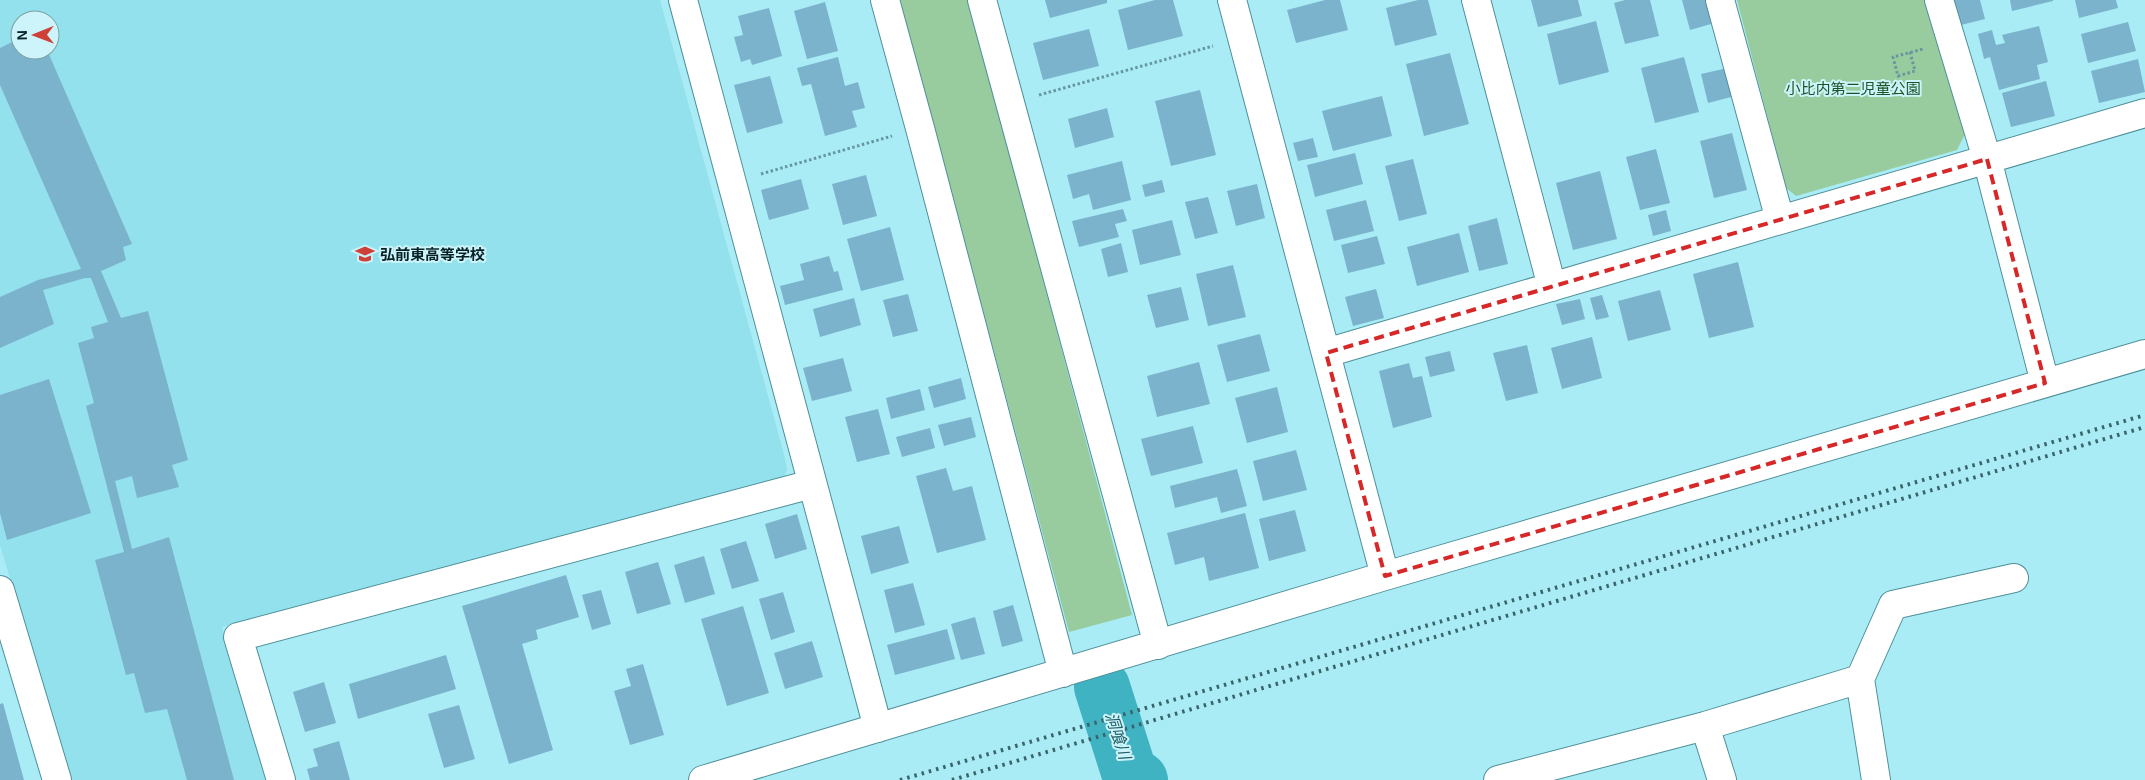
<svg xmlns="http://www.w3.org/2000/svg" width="2145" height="780" font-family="Helvetica,'Noto Sans JP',sans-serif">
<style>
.built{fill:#93e1ed;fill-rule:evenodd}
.green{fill:#98cc9e}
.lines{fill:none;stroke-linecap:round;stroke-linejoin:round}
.river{stroke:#40b3c3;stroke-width:56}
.building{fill:#7bb3cc}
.minor-casing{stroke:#4f909a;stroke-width:30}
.path{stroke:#65979f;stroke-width:3;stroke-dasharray:2.5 2.5;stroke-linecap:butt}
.minor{stroke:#fff;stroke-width:28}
.rail{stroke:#3b6469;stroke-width:4;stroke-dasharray:2.5 5;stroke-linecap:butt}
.marked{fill:none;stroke:#d62828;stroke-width:4;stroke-dasharray:10 6;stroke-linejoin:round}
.labels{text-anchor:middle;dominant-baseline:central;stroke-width:4;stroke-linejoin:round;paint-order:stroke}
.park-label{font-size:15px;fill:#195326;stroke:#cdf4fa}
.poi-label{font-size:15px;font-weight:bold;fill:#062226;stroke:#cdf4fa;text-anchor:start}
.water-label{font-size:16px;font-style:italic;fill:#215f67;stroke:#cdf4fa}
</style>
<rect width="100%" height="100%" fill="#a9ecf6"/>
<path class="built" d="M0 0H660L785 458 787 470 781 483 222 627 266 780H70L0 545ZM20 20H50V50H20Z"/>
<path class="green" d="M900 0H969L1132 615 1069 632Z
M1737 0H1930L1966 132 1957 150 1796 196 1786 188Z"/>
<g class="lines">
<path class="river" d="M1102 687 1129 772 1140 780"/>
</g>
<path class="building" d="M1045 0H1107V3L1050 18Z
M1155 0H1173L1183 36 1128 50 1118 10Z
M1325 0H1340L1348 30 1296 43 1287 10Z
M1418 0H1428L1437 35 1395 46 1386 8Z
M1531 0H1578L1582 16 1538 27Z
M1625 0H1650L1659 36 1625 44 1614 3Z
M1682 0H1712L1718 22 1690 30Z
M1951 0H1980L1985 19 1957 26Z
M2010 0H2053V1L2012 11Z
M2075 0H2116L2118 8 2079 18Z
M825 2 838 51 807 59 794 11Z
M769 8 782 56 752 65 750 59 741 62 734 37 743 35 738 16Z
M1596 21 1609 72 1559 85 1547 34Z
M2128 22 2136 51 2088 63 2081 34Z
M2039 26 2048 62 2037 65 2040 79 1999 90 1990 57 1984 59 1978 34 1992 30 1996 45 2005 43 2002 35Z
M1089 29 1099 66 1043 80 1033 43Z
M14 41 20 50H47L132 244 123 247 126 260 101 271 121 318 148 311 188 460 172 465 179 487 137 498 132 476 115 481 132 549 169 537 234 780H187L167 709 145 713 134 673 126 675 95 560 124 552 86 406 94 403 78 343 94 338 91 327 108 322 91 278H85L43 290 54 324 0 348V297L38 280 81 269 0 85V48Z
M1450 53 1469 124 1424 136 1406 64Z
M838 57 845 86 858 82 865 108 852 111 857 127 825 136 811 84 802 86 797 68Z
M1684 57 1699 112 1655 123 1641 68Z
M2138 59 2145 92 2099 103 2091 71Z
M1732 67 1739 95 1708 103 1701 74Z
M770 76 783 123 747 133 734 85Z
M2046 81 2055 116 2011 127 2002 93Z
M1200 90 1216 155 1171 166 1155 101Z
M1382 96 1392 136 1333 151 1322 111Z
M1107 108 1114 137 1075 148 1068 119Z
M1732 133 1747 190 1714 198 1700 141Z
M1313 138 1318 157 1298 161 1293 143Z
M1656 149 1670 203 1640 210 1626 157Z
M1355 153 1363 184 1315 197 1307 165Z
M1413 159 1427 214 1399 221 1385 166Z
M1122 161 1131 200 1093 210 1089 194 1073 199 1067 175Z
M1600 171 1617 239 1573 250 1556 183Z
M866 175 877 216 843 225 832 184Z
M801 179 809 209 769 220 761 190Z
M1162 180 1165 192 1145 197 1142 185Z
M1257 184 1265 218 1236 226 1227 191Z
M1208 197 1218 233 1195 239 1185 202Z
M1366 200 1374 231 1334 241 1326 210Z
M1123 209 1127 221 1115 224 1119 237 1079 247 1072 221Z
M1666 210 1671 231 1653 236 1648 215Z
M1497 218 1508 264 1479 271 1468 226Z
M1172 220 1181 255 1140 265 1132 230Z
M890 227 904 280 861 291 847 239Z
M1459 233 1469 272 1417 286 1407 247Z
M1377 236 1385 264 1348 273 1341 245Z
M1121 243 1128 272 1108 277 1101 249Z
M829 256 834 272 838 271 843 290 785 305 780 286 804 280 800 264Z
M1738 262 1754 327 1709 338 1693 274Z
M1233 265 1246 317 1208 326 1196 274Z
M1181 287 1189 320 1156 328 1147 295Z
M1376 289 1384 318 1353 326 1345 297Z
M1660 290 1671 330 1628 341 1618 301Z
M908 294 918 331 893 337 883 300Z
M1602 295 1609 317 1596 320 1590 298Z
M854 298 861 325 820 337 813 309Z
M1580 299 1585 319 1562 325 1556 304Z
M1260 334 1270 371 1227 382 1217 345Z
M1592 337 1602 378 1562 389 1551 348Z
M1527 345 1538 393 1506 401 1493 353Z
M1450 351 1455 371 1430 377 1425 357Z
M843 358 852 391 812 401 803 368Z
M1199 362 1210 404 1157 417 1147 376Z
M1409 363 1413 378 1422 376 1432 417 1393 428 1379 371Z
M961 378 966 399 934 408 928 387Z
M49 379 91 513 7 540 0 513V395Z
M1277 387 1288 432 1247 443 1235 398Z
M920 389 925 410 891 419 886 398Z
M878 409 890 454 857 462 845 417Z
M971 417 976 437 944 446 938 425Z
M1193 426 1203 463 1151 476 1141 439Z
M930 428 935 448 902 457 896 437Z
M1296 450 1307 490 1263 501 1253 461Z
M946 468 953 491 972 486 986 540 937 553 916 476Z
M1237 469 1247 506 1221 513 1217 497 1175 508 1170 486Z
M1295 510 1306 551 1269 561 1259 519Z
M1245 513 1259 568 1209 581 1204 557 1175 565 1167 533Z
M797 514 807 549 775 559 765 524Z
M899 526 909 563 871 574 861 536Z
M746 541 759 581 732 589 720 549Z
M704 556 715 594 685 603 674 565Z
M658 562 671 604 637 614 625 572Z
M566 575 579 617 536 630 538 639 522 644 553 750 509 764 462 606Z
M913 583 925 625 895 633 884 590Z
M601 590 611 624 592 630 582 595Z
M783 592 795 632 771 640 759 599Z
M1013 605 1023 641 1002 647 993 611Z
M743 606 769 693 727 706 701 619Z
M975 617 985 654 961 660 951 624Z
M947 629 955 659 895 675 887 645Z
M812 641 823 677 785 689 774 653Z
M446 655 456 689 358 719 349 684Z
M643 664 664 735 630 745 614 691 631 686 626 669Z
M324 682 336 723 305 732 293 692Z
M3 703 24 780H0V704Z
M459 705 475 759 444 768 428 714Z
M339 741 350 780H310L307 769 318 766 313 749Z"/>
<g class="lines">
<g class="minor-casing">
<path id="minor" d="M683 0 878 728
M885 0 921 132 1063 673
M982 0 1158 645
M1232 0 1385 576
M1476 0 1552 287
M1720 0 1780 220
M1939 0 1987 159 2045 383
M1326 353 2145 113
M0 590 57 780
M1705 726 1722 780
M281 780 238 637 812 484
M703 780 1385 576 2145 354
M1498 780 1705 726 1860 679
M1876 780 1860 679 1893 605 2014 578"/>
</g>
<path class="path" d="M1910 52 1915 71 1898 76 1893 57 1923 49
M1039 95 1213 46
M761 174 892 136"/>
<use href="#minor" class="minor"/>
<path class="rail" d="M900 780 2145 415
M952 780 2145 427"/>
</g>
<path class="marked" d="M1987 159 2045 383 1385 576 1326 353Z"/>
<defs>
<g id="school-bare" transform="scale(1.5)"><path d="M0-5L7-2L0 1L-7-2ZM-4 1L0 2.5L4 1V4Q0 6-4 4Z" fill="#cf4138" stroke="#cdf4fa" stroke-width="2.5" paint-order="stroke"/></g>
</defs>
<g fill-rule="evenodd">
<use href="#school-bare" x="365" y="254"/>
</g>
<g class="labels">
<g class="park-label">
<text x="1853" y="88">小比内第二児童公園</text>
</g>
<g class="poi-label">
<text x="380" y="254">弘前東高等学校</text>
</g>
<g class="water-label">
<text transform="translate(1118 736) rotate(72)">洞喰川</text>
</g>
</g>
<g transform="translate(35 35) rotate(269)"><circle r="24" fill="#cdf4fa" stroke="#7da0a5"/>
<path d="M0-4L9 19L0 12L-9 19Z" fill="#cf4138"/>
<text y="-8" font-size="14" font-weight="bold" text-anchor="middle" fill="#062226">N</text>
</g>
</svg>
